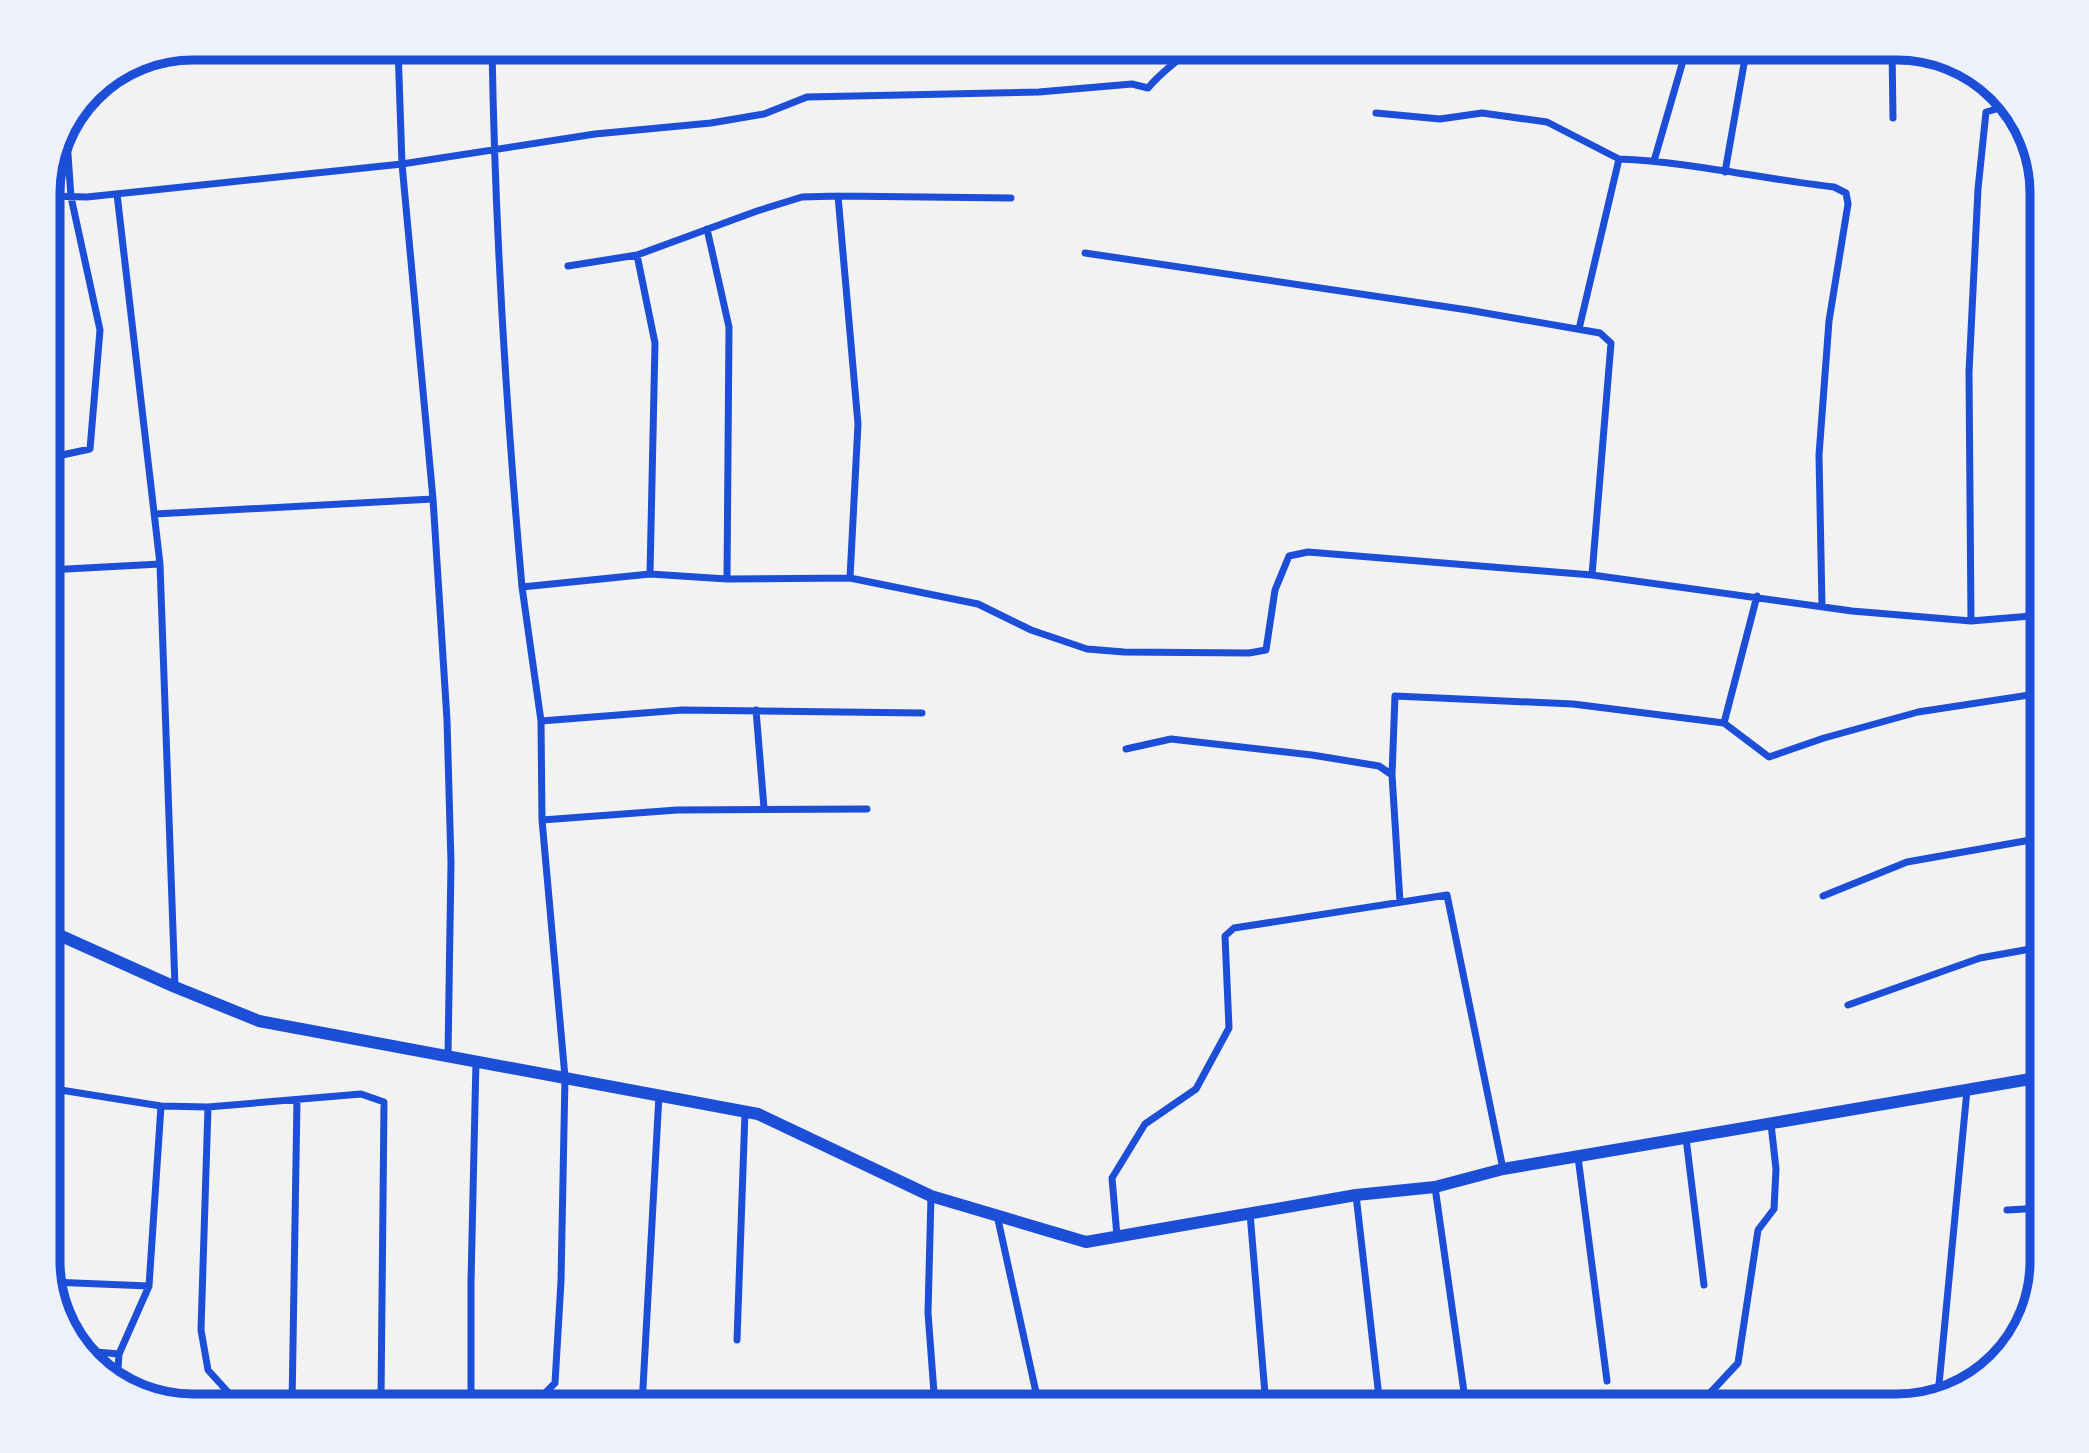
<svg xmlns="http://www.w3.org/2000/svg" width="2089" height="1453" font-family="Lora,serif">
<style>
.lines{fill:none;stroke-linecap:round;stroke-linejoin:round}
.minor{stroke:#1d4ed8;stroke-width:7}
.tertiary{stroke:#1d4ed8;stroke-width:12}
.rim{fill:none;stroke:#1d4ed8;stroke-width:9}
</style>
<rect width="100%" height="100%" fill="#f2f2f2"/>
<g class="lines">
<path class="minor" d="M398 47 402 164 433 499 447 720 451 863 448 1055
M492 47C495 227 506 407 522 587L650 574 727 579 850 578 978 604 1031 630 1087 649 1124 652 1249 653 1266 650 1275 590 1289 556 1308 552 1592 575
M1892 47 1893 118
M1376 113 1440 119 1482 113 1547 122 1619 159
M1654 161 1687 47
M1725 172 1747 47
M117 194 160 564 175 987
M48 196 87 197 402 164 595 134 711 123 764 114 807 97 1039 92 1132 84 1148 88C1161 72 1178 61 1193 47
M707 229 729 327 727 579
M1085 253 1468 310 1600 333 1611 343 1592 575 1852 611 1971 621 2042 615
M637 255 655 343 650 574
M568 266 637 255 757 211 802 197 838 196
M1579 329 1619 159C1691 162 1762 179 1834 187L1846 193 1848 204 1829 321 1819 455 1822 606
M48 458 90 449 100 330 71 197 66 126
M155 514 433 499
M48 570 160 564
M850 578 858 424 838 196 1011 198
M1971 621 1969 372 1978 189 1986 112 2007 106
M756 710 764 808
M541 721 682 710 922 713
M1724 723 1769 757 1824 738 1918 712 2042 693
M1126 749 1171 739 1312 755 1379 766 1392 775 1400 902
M1392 775 1395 696 1573 704 1724 723 1757 596
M542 820 677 810 867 809
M1823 896 1907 862 2042 838
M1848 1005 1980 958 2042 947
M48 1088 161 1106 208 1107 361 1094 384 1102 381 1399
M208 1107 201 1330 208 1370 237 1402 249 1406
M1686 1138 1704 1285
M1578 1157 1607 1381
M1435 1187 1466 1406
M1356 1195 1380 1406
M931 1196 928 1313 935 1406
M2007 1210 2042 1208
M1250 1213 1266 1406
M997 1215 1039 1406
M1117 1236 1112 1178 1145 1124 1196 1089 1229 1028 1225 936 1234 928 1447 895 1503 1169
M51 1282 149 1286 161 1106
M737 1340 745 1112
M84 1351 119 1354
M117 1383 119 1354 149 1286
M471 1394 543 1395 555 1383 561 1281 565 1077 542 820 541 721 522 587
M1938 1395 1967 1090
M292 1406 297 1100
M331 1406 393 1397 471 1394V1282L476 1061
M642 1406 659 1095
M1690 1406 1712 1391 1738 1363 1758 1230 1774 1209 1776 1169 1771 1124"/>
<path class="tertiary" d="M48 930 175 987 259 1021 758 1114 931 1196 1086 1242 1356 1195 1435 1187 1503 1169 2042 1077"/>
</g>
<path d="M0 0H2089V1453H0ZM193 60H1897A133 133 0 0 1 2030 193V1261A133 133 0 0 1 1897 1394H193A133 133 0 0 1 60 1261V193A133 133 0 0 1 193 60Z" fill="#edf1fc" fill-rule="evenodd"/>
<path class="rim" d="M193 60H1897A133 133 0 0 1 2030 193V1261A133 133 0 0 1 1897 1394H193A133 133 0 0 1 60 1261V193A133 133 0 0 1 193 60Z"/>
</svg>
